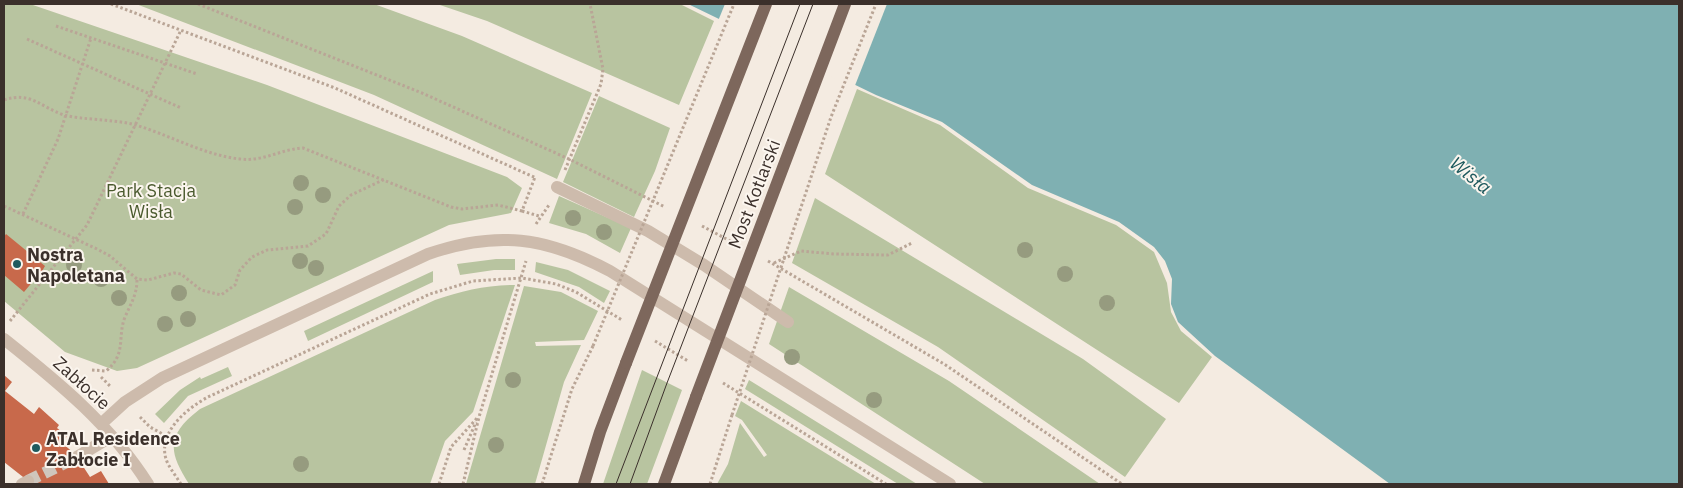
<svg xmlns="http://www.w3.org/2000/svg" width="1683" height="488" font-family="'IBM Plex Sans',sans-serif">
<style>
.green{fill:#b8c4a0}
.water{fill:#7fb0b2}
.pier{fill:#f4ebe1}
.building{fill:#c8694b}
.lines{fill:none;stroke-linecap:round;stroke-linejoin:round}
.minor-tunnel{stroke:#cfc6bd;stroke-width:12;stroke-dasharray:12 6;stroke-linecap:butt}
.path{stroke:#b9a596;stroke-width:3;stroke-dasharray:2.5 2.5;stroke-linecap:butt}
.minor{stroke:#cdbbac;stroke-width:12}
.major{stroke:#7d675c;stroke-width:12}
.tram{stroke:#3b302b;stroke-width:1}
.path-bridge{stroke:#b9a596;stroke-width:3;stroke-dasharray:2.5 2.5;stroke-linecap:butt}
.major-bridge{stroke:#7d675c;stroke-width:12}
.tree{fill:#969b7f}
.poi-dot{fill:#1f5a5e;stroke:#fbf5ee;stroke-width:2}
.labels{text-anchor:middle;dominant-baseline:central;stroke-width:4;stroke-linejoin:round;paint-order:stroke}
.park-label{font-size:18px;fill:#4a5a2e;stroke:#fbf5ee}
.street-label{font-size:18px;fill:#3b302b;stroke:#fbf5ee}
.poi-label{font-size:18px;font-weight:bold;fill:#3b302b;stroke:#fbf5ee;text-anchor:start}
.water-label{font-size:19px;font-style:italic;fill:#1f5a5e;stroke:#fbf5ee}
</style>
<rect width="100%" height="100%" fill="#f4ebe1"/>
<path class="green" d="M4 4H30L267 85 507 177 522 188 511 213 449 225 137 368 117 371 65 352 4 301Z
M136 4H374L462 36 592 93 557 179 374 95Z
M437 4H680L714 21 679 105 487 21Z
M857 89 940 125 1028 188 1116 225 1154 252 1167 283 1171 312 1181 331 1212 357 1179 403 825 174Z
M599 96 670 128 655 171 634 217 563 182Z
M559 196 631 228 620 253 586 234 549 223Z
M815 198 1083 359 1166 419 1125 477 938 347 792 263Z
M496 259H515V270H494L460 275 457 264Z
M536 262 568 270 610 291 604 303 579 287 535 272Z
M433 271V282L308 341 304 331Z
M515 285 473 412 445 441 430 484H189C168 451 166 435 200 409L435 300C461 291 487 285 515 285Z
M524 286 561 292 598 311 584 340 535 342 536 346 581 345 564 382 535 484H466Z
M789 287 949 381 1100 484H985L769 344Z
M228 367 232 376 188 396 164 423 155 414 180 390 200 377 201 379Z
M642 370 682 390 647 484H603Z
M749 380 917 484H918H898L745 389Z
M741 401 876 484H717L728 464 740 423 764 457 767 455 742 420 735 416Z"/>
<path class="water" d="M688 4H1679V484H1390L1215 356 1178 322 1171 304 1172 279 1165 261 1154 247 1119 222 1032 185 942 122 876 95Z"/>
<path class="pier" d="M725 4H887L854 88 718 21Z"/>
<path class="building" d="M6 234 45 266 37 280H34L24 292 4 275V237Z
M4 375 12 382 5 391 34 414 39 407 59 425 57 428 67 436 62 443 75 454 90 477 101 471 109 484H32L4 462Z"/>
<g class="lines">
<path class="minor-tunnel" d="M28 481 77 457"/>
<path class="path" d="M111 4 335 88 536 178
M198 4 422 93 569 159 665 207
M56 26 197 74
M27 39 181 108
M4 100C31 91 40 107 64 115 83 120 110 119 132 124 168 134 203 155 240 159 263 162 281 149 303 148L451 207 462 209 498 205 522 211 535 177
M565 170 601 84 603 69 590 4
M4 206 97 249 110 256 137 279 148 280 174 273 181 274 201 290 221 295 235 285 240 270 252 257 267 250 308 246 326 234 339 206 351 195 385 179
M522 211 539 216
M23 214 58 139 91 38
M536 224 549 205
M702 226 734 243
M768 261 944 364 1122 484
M774 263 801 251 834 254 888 255 912 243
M10 321 87 225 181 30
M655 341 688 361
M92 370 106 371C127 354 117 337 125 317 131 303 137 295 137 279
M101 377 111 387
M723 383 886 484
M140 417 150 427 168 437
M464 450 476 422
M181 484C177 478 172 471 168 464 154 435 186 409 208 397L430 294 473 281 522 278 556 284 576 292 622 320
M439 484 451 447 478 417
M463 484 479 417 526 261
M542 484 572 389 593 346
M710 484 732 415"/>
<path class="minor" d="M557 187 648 231 704 265 788 322
M4 339C58 382 111 425 148 484
M101 424 125 402 162 378 428 254C497 230 546 237 610 271L950 484
M77 457 112 436
M22 484 28 481"/>
<path class="major" d="M584 484 600 432 626 363
M664 484 696 397"/>
<path class="tram" d="M616 484 800 4
M630 484 667 383 813 4"/>
<path class="path-bridge" d="M593 346 734 4
M732 415 831 117 876 4"/>
<path class="major-bridge" d="M626 363 766 4
M696 397 845 4"/>
</g>
<g class="tree">
<circle cx="301" cy="183" r="8"/>
<circle cx="323" cy="195" r="8"/>
<circle cx="295" cy="207" r="8"/>
<circle cx="573" cy="218" r="8"/>
<circle cx="604" cy="232" r="8"/>
<circle cx="1025" cy="250" r="8"/>
<circle cx="300" cy="261" r="8"/>
<circle cx="74" cy="265" r="8"/>
<circle cx="316" cy="268" r="8"/>
<circle cx="1065" cy="274" r="8"/>
<circle cx="101" cy="279" r="8"/>
<circle cx="179" cy="293" r="8"/>
<circle cx="119" cy="298" r="8"/>
<circle cx="1107" cy="303" r="8"/>
<circle cx="188" cy="319" r="8"/>
<circle cx="165" cy="324" r="8"/>
<circle cx="792" cy="357" r="8"/>
<circle cx="513" cy="380" r="8"/>
<circle cx="874" cy="400" r="8"/>
<circle cx="496" cy="445" r="8"/>
<circle cx="301" cy="464" r="8"/>
</g>
<g class="poi-dot">
<circle cx="17" cy="264" r="5"/>
<circle cx="36" cy="448" r="5"/>
</g>
<g class="labels">
<g class="park-label">
<text x="151" y="190">Park Stacja<tspan x="151" dy="21">Wisła</tspan></text>
</g>
<g class="street-label">
<text transform="translate(754 194) rotate(-69)">Most Kotlarski</text>
<text transform="translate(82 383) rotate(42)">Zabłocie</text>
</g>
<g class="poi-label">
<text x="27" y="254">Nostra<tspan x="27" dy="21">Napoletana</tspan></text>
<text x="46" y="438">ATAL Residence<tspan x="46" dy="21">Zabłocie I</tspan></text>
</g>
<g class="water-label">
<text transform="translate(1471 175) rotate(39)">Wisła</text>
</g>
</g>
<rect width="1683" height="488" fill="none" stroke="#3b302b" stroke-width="10"/>
</svg>
